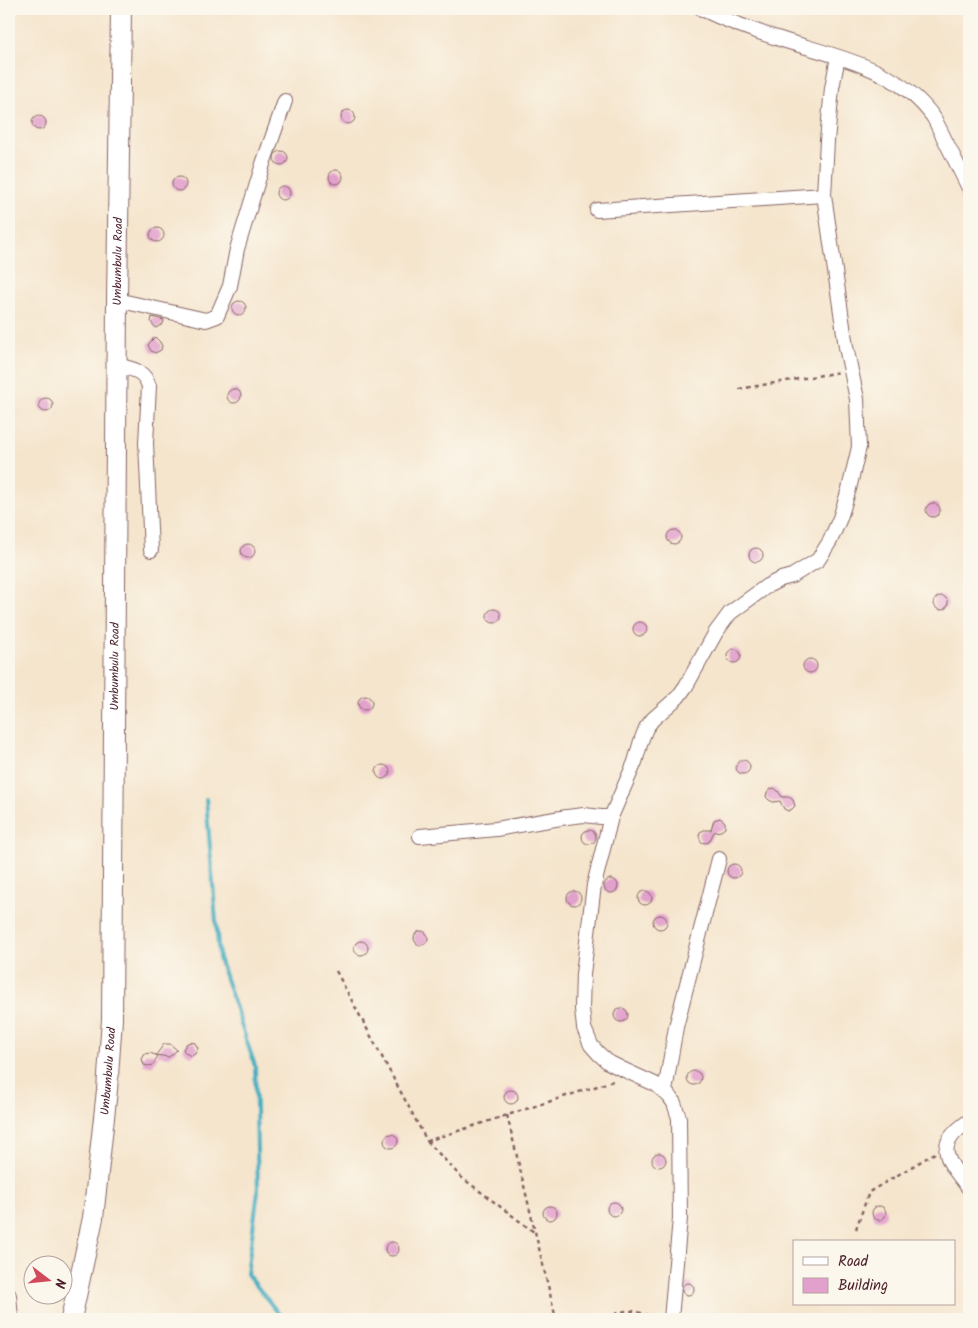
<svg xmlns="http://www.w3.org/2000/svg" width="978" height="1328" font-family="Kalam,sans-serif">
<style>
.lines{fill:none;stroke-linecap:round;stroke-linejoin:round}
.stream{stroke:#44afc2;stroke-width:4}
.building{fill:#e2a0cc}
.street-casing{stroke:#866464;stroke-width:16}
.secondary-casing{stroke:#866464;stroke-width:22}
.path{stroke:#866464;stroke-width:2.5;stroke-dasharray:4 4;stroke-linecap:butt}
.street{stroke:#fff;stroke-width:14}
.secondary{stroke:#fff;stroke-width:20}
.labels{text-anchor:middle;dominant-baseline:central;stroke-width:4.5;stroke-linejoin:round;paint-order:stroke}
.street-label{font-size:12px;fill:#4a1f2b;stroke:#fbf7ec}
</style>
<rect width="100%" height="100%" fill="#fbf7ec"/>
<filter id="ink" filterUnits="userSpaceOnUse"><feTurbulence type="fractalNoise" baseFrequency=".02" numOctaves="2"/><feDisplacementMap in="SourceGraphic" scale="10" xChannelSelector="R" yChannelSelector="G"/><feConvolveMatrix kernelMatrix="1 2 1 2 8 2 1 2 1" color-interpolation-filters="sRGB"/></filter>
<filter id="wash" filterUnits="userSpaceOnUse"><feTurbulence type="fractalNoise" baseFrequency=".0096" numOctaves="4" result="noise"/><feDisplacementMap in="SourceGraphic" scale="20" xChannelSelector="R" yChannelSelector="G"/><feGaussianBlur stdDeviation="1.12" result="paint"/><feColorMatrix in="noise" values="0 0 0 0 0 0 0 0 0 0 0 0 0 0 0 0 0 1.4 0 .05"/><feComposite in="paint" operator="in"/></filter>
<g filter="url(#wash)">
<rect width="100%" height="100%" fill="#f5e5cd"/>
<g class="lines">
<path class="stream" d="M206 799 219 958 255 1066 258 1191 247 1274 283 1319"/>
</g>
<g id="blocks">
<path class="building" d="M341 117a7 7 0 1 1 14 0a7 7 0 1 1-14 0Z
M32 123a7 7 0 1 1 14 0a7 7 0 1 1-14 0Z
M274 158a7 7 0 1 1 14 0a7 7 0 1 1-14 0Z
M329 177a7 7 0 1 1 14 0a7 7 0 1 1-14 0Z
M172 184a7 7 0 1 1 14 0a7 7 0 1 1-14 0Z
M276 193a7 7 0 1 1 14 0a7 7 0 1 1-14 0Z
M150 235a7 7 0 1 1 14 0a7 7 0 1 1-14 0Z
M232 308a7 7 0 1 1 14 0a7 7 0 1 1-14 0Z
M152 317 164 320 163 324 156 328 151 322Z
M155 337 160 342 162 346 161 350 155 353 151 351 148 345 150 342Z
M227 396a7 7 0 1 1 14 0a7 7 0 1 1-14 0Z
M39 405a7 7 0 1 1 14 0a7 7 0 1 1-14 0Z
M926 510a7 7 0 1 1 14 0a7 7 0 1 1-14 0Z
M667 537a7 7 0 1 1 14 0a7 7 0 1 1-14 0Z
M241 551a7 7 0 1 1 14 0a7 7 0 1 1-14 0Z
M749 555a7 7 0 1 1 14 0a7 7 0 1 1-14 0Z
M934 603a7 7 0 1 1 14 0a7 7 0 1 1-14 0Z
M487 616a7 7 0 1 1 14 0a7 7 0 1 1-14 0Z
M633 629a7 7 0 1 1 14 0a7 7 0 1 1-14 0Z
M727 656a7 7 0 1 1 14 0a7 7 0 1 1-14 0Z
M803 666a7 7 0 1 1 14 0a7 7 0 1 1-14 0Z
M358 703a7 7 0 1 1 14 0a7 7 0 1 1-14 0Z
M736 767a7 7 0 1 1 14 0a7 7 0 1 1-14 0Z
M376 772a7 7 0 1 1 14 0a7 7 0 1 1-14 0Z
M774 788 778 791 782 797H789L793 800 795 806 792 809 788 811 784 809 780 801 773 802 769 800 766 797 767 792 770 789Z
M720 818 725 822V828L721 831 714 832 709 842 705 843 701 842 699 836 700 832 704 830H711L714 820Z
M582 837a7 7 0 1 1 14 0a7 7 0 1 1-14 0Z
M727 871a7 7 0 1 1 14 0a7 7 0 1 1-14 0Z
M604 886a7 7 0 1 1 14 0a7 7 0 1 1-14 0Z
M638 898a7 7 0 1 1 14 0a7 7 0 1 1-14 0Z
M567 898a7 7 0 1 1 14 0a7 7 0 1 1-14 0Z
M653 922a7 7 0 1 1 14 0a7 7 0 1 1-14 0Z
M414 938a7 7 0 1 1 14 0a7 7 0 1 1-14 0Z
M354 948a7 7 0 1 1 14 0a7 7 0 1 1-14 0Z
M614 1015a7 7 0 1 1 14 0a7 7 0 1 1-14 0Z
M190 1042 195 1043 198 1048 195 1054 191 1056 187 1054 183 1050 186 1044Z
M164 1044H170L177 1050 169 1057 156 1055Z
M150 1053 158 1056 153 1065 148 1066 144 1065 142 1059 145 1054Z
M687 1078a7 7 0 1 1 14 0a7 7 0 1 1-14 0Z
M504 1097a7 7 0 1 1 14 0a7 7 0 1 1-14 0Z
M384 1141a7 7 0 1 1 14 0a7 7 0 1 1-14 0Z
M652 1160a7 7 0 1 1 14 0a7 7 0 1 1-14 0Z
M607 1209a7 7 0 1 1 14 0a7 7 0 1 1-14 0Z
M872 1213a7 7 0 1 1 14 0a7 7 0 1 1-14 0Z
M543 1213a7 7 0 1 1 14 0a7 7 0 1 1-14 0Z
M385 1249a7 7 0 1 1 14 0a7 7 0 1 1-14 0Z
M682 1289a6 6 0 1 1 12 0a6 6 0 1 1-12 0Z"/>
</g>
</g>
<g filter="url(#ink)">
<use href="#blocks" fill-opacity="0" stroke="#866464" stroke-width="1"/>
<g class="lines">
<g class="street-casing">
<path id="street" d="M702 9C727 21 754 31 780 39 836 57 898 67 934 118L969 188
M597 210 824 195
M117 300 206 320 217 316 230 286 237 249 263 164 285 101
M117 365C133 370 143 369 149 386L146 443 151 550
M420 836 496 829 567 817 584 815 601 817H611
M665 1091 676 1027 719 859
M968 1187C946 1159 933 1146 969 1121
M9 1295 11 1319
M671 1319 680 1218 679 1118 674 1103 669 1096 657 1085 620 1068 608 1062 598 1053 591 1045 584 1028 582 1009 583 974 594 885 611 817 635 762 641 741 646 728 653 719 678 697 686 686 716 632 730 613 767 586 781 579 792 576 818 560 830 541 840 518 849 489 859 447 857 399 846 347 824 195 827 141 832 88 838 57"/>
</g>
<g class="secondary-casing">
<g id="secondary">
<path id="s1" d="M71 1319 93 1218 107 1090 112 1019 117 300 121 9"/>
</g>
</g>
<path class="path" d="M739 389 840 372
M336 971 427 1141 616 1080
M507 1115 556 1319
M427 1141 461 1177 534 1232
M856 1229 869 1192 935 1153
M608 1319C627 1305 638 1312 658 1319"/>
<use href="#street" class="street"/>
<use href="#secondary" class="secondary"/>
</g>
</g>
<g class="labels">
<g class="street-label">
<text stroke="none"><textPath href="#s1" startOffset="1061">Umbumbulu Road</textPath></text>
<text stroke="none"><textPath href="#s1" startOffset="656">Umbumbulu Road</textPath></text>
<text stroke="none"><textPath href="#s1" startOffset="251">Umbumbulu Road</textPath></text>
</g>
</g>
<rect width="978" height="1328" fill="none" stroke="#fbf7ec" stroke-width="30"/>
<rect x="793" y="1240" width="162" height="65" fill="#fbf7ec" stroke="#b4a19f"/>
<rect x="803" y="1257" width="25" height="8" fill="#ffffff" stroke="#b4a19f"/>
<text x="838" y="1266" font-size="15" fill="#4a1f2b">Road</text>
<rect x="803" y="1278" width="25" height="15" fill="#e2a0cc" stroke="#b4a19f"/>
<text x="838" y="1290" font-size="15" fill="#4a1f2b">Building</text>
<g transform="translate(48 1280) rotate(106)"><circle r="24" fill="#fbf7ec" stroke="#b4a19f"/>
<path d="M0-4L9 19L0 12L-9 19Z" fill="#d1495b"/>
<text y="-8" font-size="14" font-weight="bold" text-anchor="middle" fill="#4a1f2b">N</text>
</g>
</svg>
